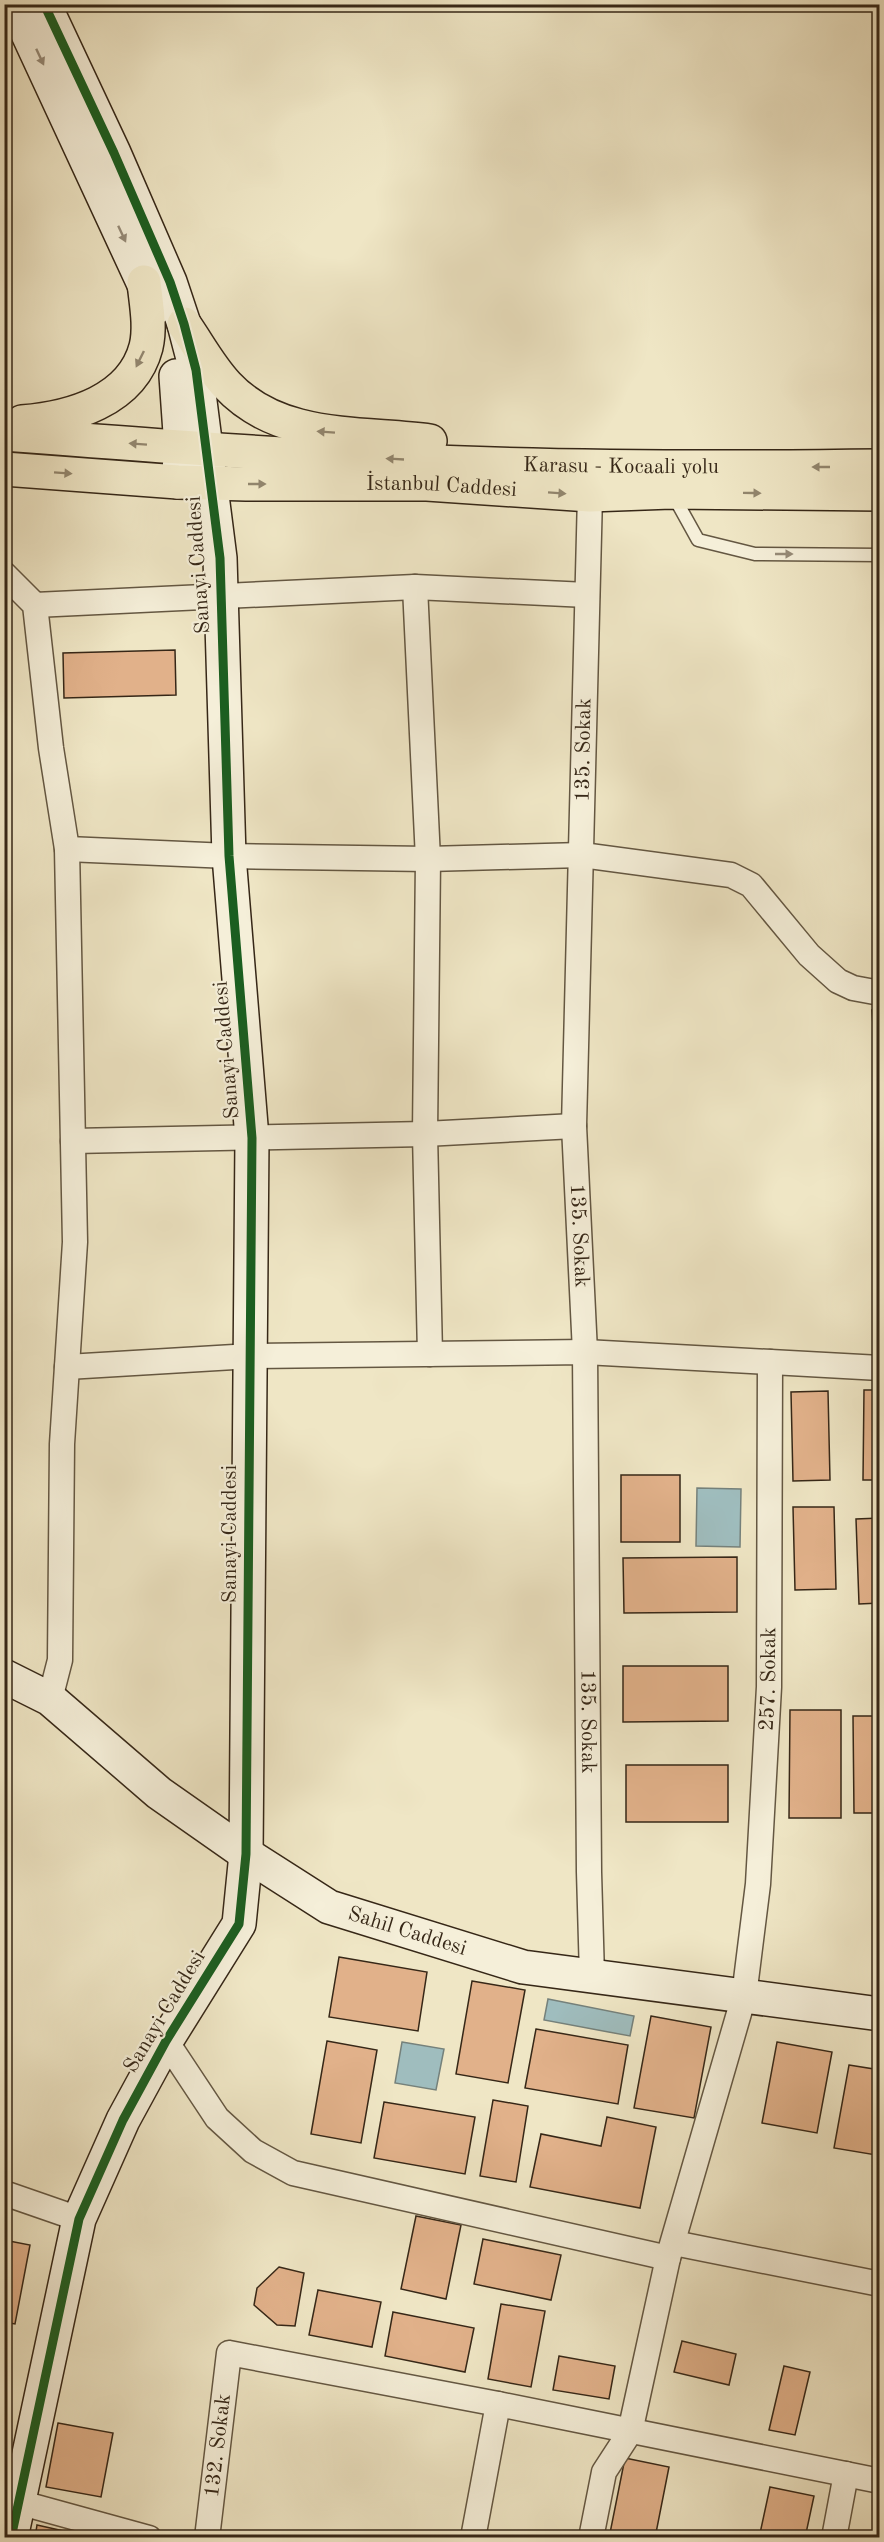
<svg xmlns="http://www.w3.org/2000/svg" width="884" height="2542" font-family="'Old Standard TT',serif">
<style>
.water{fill:#9fbdbe;stroke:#75817b;stroke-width:1.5}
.building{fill:#e1b18a;stroke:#362717;stroke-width:1.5}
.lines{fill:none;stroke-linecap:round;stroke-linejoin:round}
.lane-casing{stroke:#645742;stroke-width:15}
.street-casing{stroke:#645742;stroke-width:27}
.secondary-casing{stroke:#362717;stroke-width:36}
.highway-casing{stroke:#362717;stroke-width:36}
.lane{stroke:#f5efd9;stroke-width:12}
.street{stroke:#f5efd9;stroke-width:24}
.secondary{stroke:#f5efd9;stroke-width:33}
.highway{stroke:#efe6c5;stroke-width:33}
.cycleway-casing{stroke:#f5efd9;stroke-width:13}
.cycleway{stroke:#1b5e20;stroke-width:9}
.oneway{fill:#968b78}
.oneway2{fill:#92866e}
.labels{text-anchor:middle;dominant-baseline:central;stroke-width:4.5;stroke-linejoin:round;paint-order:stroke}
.street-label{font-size:21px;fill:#362717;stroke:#f5efd9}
</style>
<rect width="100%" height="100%" fill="#efe6c5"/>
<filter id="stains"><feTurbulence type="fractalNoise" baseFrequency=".00333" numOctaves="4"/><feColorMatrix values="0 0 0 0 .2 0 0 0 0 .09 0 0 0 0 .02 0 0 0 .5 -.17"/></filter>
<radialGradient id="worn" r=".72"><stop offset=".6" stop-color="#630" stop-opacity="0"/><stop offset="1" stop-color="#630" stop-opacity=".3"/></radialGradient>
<path class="water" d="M697 1488 741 1489 740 1547 696 1546Z
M548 1999 634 2016 630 2036 544 2020Z
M402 2042 444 2049 436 2090 395 2083Z"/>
<path class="building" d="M175 650 176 695 64 698 63 653Z
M880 1009V1074H876L872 1010Z
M864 1390H880V1480H863Z
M828 1391 830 1480 793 1481 791 1392Z
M621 1475H680V1542H621Z
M793 1507H834L836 1589 795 1590Z
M880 1518V1603L859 1604 856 1519Z
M737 1557V1612L624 1613 623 1558Z
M623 1666H728V1721L623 1722Z
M790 1710H841V1818H789Z
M853 1716H880V1813H854Z
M626 1765H728V1822H626Z
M339 1957 427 1972 418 2031 329 2017Z
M472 1981 525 1990 508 2083 456 2074Z
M651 2016 711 2027 694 2118 634 2108Z
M536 2029 628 2045 618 2104 525 2088Z
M327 2041 377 2050 361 2143 311 2134Z
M777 2042 832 2052 817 2133 762 2123Z
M849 2065 880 2070V2134L876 2155 834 2148Z
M493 2100 528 2106 516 2182 480 2176Z
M384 2102 475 2117 465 2174 374 2158Z
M607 2117 656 2127 640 2208 530 2187 541 2134 601 2146Z
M416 2216 461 2225 446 2299 401 2289Z
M483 2239 561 2255 551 2300 474 2284Z
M4 2240 30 2245 15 2324 4 2322Z
M279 2267 304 2273 295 2326 277 2325 254 2305 257 2288Z
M318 2290 381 2302 372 2347 309 2335Z
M501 2304 545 2311 531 2387 488 2379Z
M393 2312 474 2328 465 2372 385 2356Z
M682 2341 736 2354 729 2385 674 2372Z
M4 2342 10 2343 4 2375Z
M559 2356 615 2366 609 2399 553 2390Z
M784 2366 810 2372 795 2435 769 2430Z
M58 2423 113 2433 101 2497 46 2487Z
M625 2458 669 2467 655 2538H609Z
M770 2487 814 2496 805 2538H759Z
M37 2525 95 2538H35Z"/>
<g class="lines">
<g class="lane-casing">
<path id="lane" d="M673 495 698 540 755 554 880 555"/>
</g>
<g class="street-casing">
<g id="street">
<path id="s1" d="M590 495 574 1126 585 1352 589 1872 592 1976"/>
<path d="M4 574 35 605 51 748 67 849 75 1242 62 1444 60 1660 50 1699"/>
<path d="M415 587 428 859 425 1134 430 1354"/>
<path d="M35 605 415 587 587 595"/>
<path d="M67 849 229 856 428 859 582 855 731 875 751 885 809 955 838 981 853 988 880 993"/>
<path d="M73 1141 425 1134 574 1126"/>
<path d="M67 1367 251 1356 585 1352 880 1368"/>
<path d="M166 2041 217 2118 253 2151 293 2173 668 2258"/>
<path d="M4 2193 79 2219"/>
<path d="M674 2243 880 2284"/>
<path d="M18 2502 149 2538"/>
<path id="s2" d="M207 2538 229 2353 498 2404 880 2481"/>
<path d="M473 2538 498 2404"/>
<path id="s3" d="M591 2538 604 2472 630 2432 668 2258 744 1996 758 1884 769 1687 770 1362"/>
<path d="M834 2538 846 2474"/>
</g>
</g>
<g class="secondary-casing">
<g id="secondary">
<path d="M14 4 155 308"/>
<path d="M176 376 181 447 178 482"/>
<path id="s4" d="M4 1676 50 1699 159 1793 246 1854 329 1907 523 1967 880 2014"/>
<path d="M11 2538 79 2219 123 2120 166 2041 239 1924 246 1854 252 1138 229 856 220 558 196 370 184 324 170 282 114 153 44 4"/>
</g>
</g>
<g class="highway-casing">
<g id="highway">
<path d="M184 324C198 344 210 367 227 385 279 441 360 432 430 441"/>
<path d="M22 422C71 418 132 401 146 347 151 326 146 303 144 282"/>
<path id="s5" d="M4 434C148 445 291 456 435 462 583 468 731 468 880 466"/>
<path id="s6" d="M4 469 178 482 246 484H427L590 495 671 492 880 494"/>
</g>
</g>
<use href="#lane" class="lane"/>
<use href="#street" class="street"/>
<use href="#secondary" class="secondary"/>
<use href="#highway" class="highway"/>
<g class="cycleway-casing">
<path id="cycleway" d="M11 2538 79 2219 123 2120 166 2041 239 1924 246 1854 252 1138 229 856 220 558 196 370 184 324 170 282 114 153 44 4"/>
</g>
<use href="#cycleway" class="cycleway"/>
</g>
<defs><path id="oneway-solid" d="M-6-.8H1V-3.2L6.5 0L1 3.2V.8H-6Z" transform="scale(1.5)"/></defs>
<g class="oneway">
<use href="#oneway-solid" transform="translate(40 57) rotate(65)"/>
<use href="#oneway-solid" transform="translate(122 234) rotate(65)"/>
<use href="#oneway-solid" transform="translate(784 554)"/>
</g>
<g class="oneway2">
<use href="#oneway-solid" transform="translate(140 359) rotate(116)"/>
<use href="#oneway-solid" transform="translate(326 432) rotate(-176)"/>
<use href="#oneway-solid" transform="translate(138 444) rotate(-176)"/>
<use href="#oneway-solid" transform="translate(395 459) rotate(-177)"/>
<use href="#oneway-solid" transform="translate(821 467) rotate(180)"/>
<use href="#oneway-solid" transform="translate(63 473) rotate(4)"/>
<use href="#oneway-solid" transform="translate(257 484)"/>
<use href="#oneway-solid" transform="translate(557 493) rotate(4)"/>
<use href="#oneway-solid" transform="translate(752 493) rotate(1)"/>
</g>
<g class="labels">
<g class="street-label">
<text stroke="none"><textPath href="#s5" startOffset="618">Karasu - Kocaali yolu</textPath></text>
<text stroke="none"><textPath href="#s6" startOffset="438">İstanbul Caddesi</textPath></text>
<text transform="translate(199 565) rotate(-94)">Sanayi Caddesi</text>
<text transform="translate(584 750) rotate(-89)">135. Sokak</text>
<text transform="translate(227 1050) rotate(-95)">Sanayi Caddesi</text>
<text stroke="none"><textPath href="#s1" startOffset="741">135. Sokak</textPath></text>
<text transform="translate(230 1534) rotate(-90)">Sanayi Caddesi</text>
<text stroke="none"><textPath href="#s3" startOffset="884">257. Sokak</textPath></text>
<text stroke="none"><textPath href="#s1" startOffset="1227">135. Sokak</textPath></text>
<text stroke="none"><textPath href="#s4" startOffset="482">Sahil Caddesi</textPath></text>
<text transform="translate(165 2012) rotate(-59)">Sanayi Caddesi</text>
<text stroke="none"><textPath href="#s2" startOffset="93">132. Sokak</textPath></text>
</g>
</g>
<rect width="884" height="2542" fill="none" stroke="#efe6c5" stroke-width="24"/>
<rect x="6" y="6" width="872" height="2530" fill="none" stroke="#362717" stroke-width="3"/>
<rect x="12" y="12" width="860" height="2518" fill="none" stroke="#362717" stroke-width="1.5"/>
<rect width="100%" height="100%" filter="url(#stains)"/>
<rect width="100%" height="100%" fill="url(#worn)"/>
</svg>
